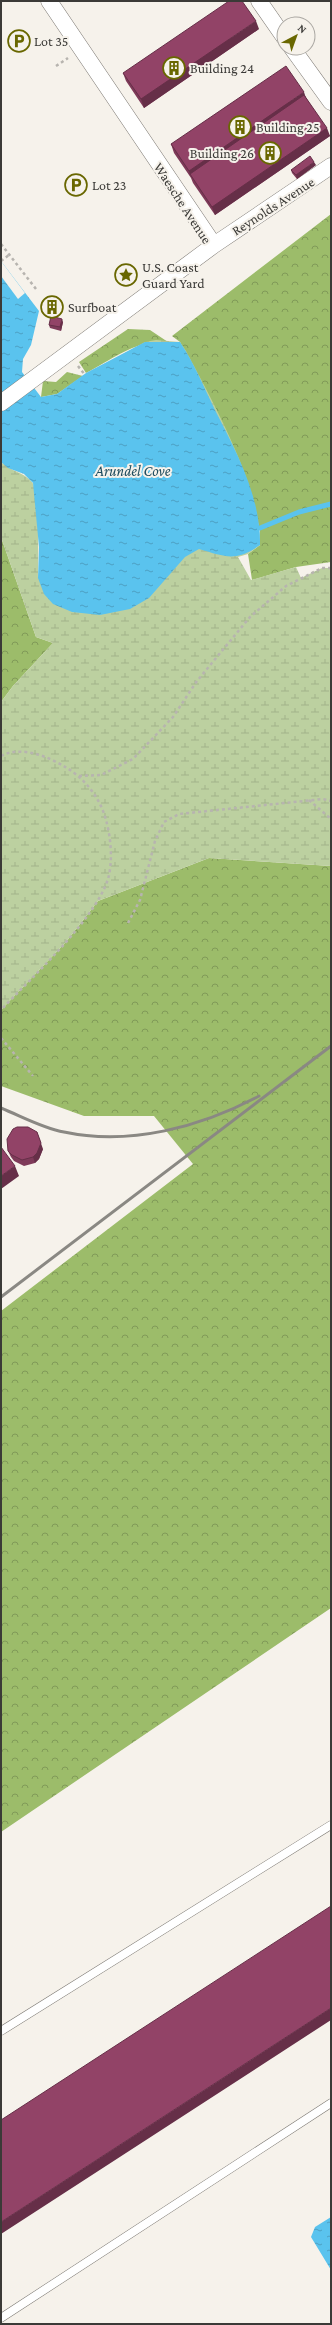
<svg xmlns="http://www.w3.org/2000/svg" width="332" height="2325" font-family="'Crimson Pro',serif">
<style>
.forest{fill:url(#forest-crowns)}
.wetland{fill:url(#wetland-marsh)}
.water{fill:url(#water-ripples)}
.pier{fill:#f6f2eb}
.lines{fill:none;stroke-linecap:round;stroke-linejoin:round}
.stream{stroke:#5ac3ee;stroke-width:5}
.service-casing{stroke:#7d7973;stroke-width:9}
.minor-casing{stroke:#7d7973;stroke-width:17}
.path{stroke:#b7b4af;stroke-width:2.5;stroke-dasharray:3 3;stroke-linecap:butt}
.service{stroke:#fff;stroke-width:8}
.minor{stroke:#fff;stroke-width:16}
.rail{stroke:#8a8883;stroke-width:3}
.wall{fill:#7e3a59}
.shaded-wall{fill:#662f48}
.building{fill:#924367;stroke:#662f48}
.labels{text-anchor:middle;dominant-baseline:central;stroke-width:4;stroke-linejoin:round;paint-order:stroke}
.poi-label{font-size:14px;fill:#3b3a37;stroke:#f6f2eb;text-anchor:start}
.street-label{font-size:14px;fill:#3b3a37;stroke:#f6f2eb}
.water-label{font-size:15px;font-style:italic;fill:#204d5f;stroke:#f6f2eb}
</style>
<defs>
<pattern id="forest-crowns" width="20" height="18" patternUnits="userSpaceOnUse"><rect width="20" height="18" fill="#9cbc6a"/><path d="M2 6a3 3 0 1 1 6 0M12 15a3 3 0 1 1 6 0" fill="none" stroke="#809a58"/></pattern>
<pattern id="wetland-marsh" width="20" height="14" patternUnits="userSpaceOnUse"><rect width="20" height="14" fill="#bcd0a0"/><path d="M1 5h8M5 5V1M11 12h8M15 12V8" fill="none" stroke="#a2b38a"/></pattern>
<pattern id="water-ripples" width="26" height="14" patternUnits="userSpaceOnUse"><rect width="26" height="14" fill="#5ac3ee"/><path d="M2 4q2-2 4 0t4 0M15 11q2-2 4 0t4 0" fill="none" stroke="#4c9fc2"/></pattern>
</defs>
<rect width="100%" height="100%" fill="#f6f2eb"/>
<path class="forest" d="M331 214V562L296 567 252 580 248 554 260 545V528L180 342 172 336Z
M128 329 150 330 168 342C139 338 111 360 86 373L79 362Z
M67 372 83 376 57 394 41 397 43 381 56 382Z
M1 537 36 637 53 643 13 686 1 702Z
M209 858 331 866V1608L1 1832V1311L193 1164 154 1116H84L1 1086V1010L66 942 98 901Z"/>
<path class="wetland" d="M156 340 180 342 186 351C213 402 261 488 260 545L248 554 238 557 251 580 296 567 301 578 322 568H331V866L209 858 98 901 66 942 1 1010V702L13 686 53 643 36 637 1 537V462C10 471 24 472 32 482 40 492 38 562 38 578L83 376 145 342Z"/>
<path class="water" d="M1 261 39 311 31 345 23 359 22 372 41 397 57 394 86 373 145 342H180C194 363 204 387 215 410 236 451 261 497 260 545 236 562 226 557 199 549L185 557 149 598 130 609 100 615 72 612 53 604 44 594 38 578 39 547 33 483 24 474 8 468 1 462Z
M331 2217V2270L311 2237 315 2227Z"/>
<path class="pier" d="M1 261 25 293 18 299 1 276Z"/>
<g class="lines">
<path class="stream" d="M260 528 299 512 331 504"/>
<g class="service-casing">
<path id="service" d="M1 2031 331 1825
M1 2318 331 2103"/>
</g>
<g class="minor-casing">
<path id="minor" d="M259 1 284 37
M292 48 331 102
M214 245 331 166
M1 403 214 245 49 1"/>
</g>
<path class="path" d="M56 66 68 58
M1 244 36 289
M1 261 9 255
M78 366 85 375
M1 756C22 745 49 757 67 768 86 780 100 798 106 820 111 838 113 861 108 879 95 920 31 978 1 1010
M79 776 101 775 133 759 173 717 197 681 250 617 286 586 322 568H331
M309 800 331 819
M128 923 140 900 155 841 164 822 179 814 323 799 331 801
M1 1038 33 1076"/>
<use href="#service" class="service"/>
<use href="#minor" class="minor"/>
<path class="rail" d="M1 1108C21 1116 42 1128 64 1132 130 1146 201 1127 259 1096
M1 1297 331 1046"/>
</g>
<path class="wall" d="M259 29 144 108 126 81 123 73Z
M305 96 330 136 215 215 193 183 191 178 174 153 171 144Z
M316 165 297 179 292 173 291 170Z
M61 303 62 306 60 308 56 309 49 310 42 307 41 304Z
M63 322 61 331 50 328 49 325Z
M43 1149 39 1159 35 1163 24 1166 14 1161 11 1157 8 1151Z"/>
<path class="shaded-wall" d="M256 21 259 29 144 108 141 99Z
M304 92 307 101 190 175 189 171Z
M327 128 330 136 215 215 212 207Z
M314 162 316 165 297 179 296 175Z
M61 303 62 306 60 308 59 305Z
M62 319 63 322 61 331 60 327Z
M37 1132 43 1149 39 1159 35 1163 33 1157Z
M15 1166 19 1176 1 1189V1176Z
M331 2008V2020L1 2234V2222Z"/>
<path class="building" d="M229 1H242L256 21 141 99 123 73Z
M286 66 304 92 189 171 171 144Z
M304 95 327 128 212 207 190 174Z
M310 156 314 162 296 175 291 170Z
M48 300 61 303 59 305 55 306 48 307 41 304Z
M51 316 62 319 60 327 49 325Z
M17 1127H28L37 1132 41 1143 37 1153 33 1157 22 1160 12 1155 8 1151 7 1139 13 1129Z
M1 1147 15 1166 1 1176Z
M331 1906V2008L1 2222V2120Z"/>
<defs>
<g id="parking-ring" transform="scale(1.15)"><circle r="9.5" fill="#f6f2eb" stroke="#696700" stroke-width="1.5"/><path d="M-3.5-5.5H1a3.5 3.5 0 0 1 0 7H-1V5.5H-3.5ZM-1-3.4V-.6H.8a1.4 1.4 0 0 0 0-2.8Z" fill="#696700"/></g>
<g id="building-ring" transform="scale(1.15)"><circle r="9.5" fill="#f6f2eb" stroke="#696700" stroke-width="1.5"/><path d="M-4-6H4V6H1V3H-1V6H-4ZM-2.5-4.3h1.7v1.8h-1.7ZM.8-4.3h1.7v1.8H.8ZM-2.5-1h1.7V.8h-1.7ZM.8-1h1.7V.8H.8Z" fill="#696700"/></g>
<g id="sight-ring" transform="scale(1.15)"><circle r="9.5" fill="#f6f2eb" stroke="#696700" stroke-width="1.5"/><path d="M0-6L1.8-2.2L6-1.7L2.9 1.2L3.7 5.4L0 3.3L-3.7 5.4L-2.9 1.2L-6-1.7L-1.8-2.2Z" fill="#696700"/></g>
</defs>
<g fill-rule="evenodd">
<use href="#parking-ring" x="19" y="41"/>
<use href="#building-ring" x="174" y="68"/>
<use href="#building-ring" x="240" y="127"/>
<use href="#building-ring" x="270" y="153"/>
<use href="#parking-ring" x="76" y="185"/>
<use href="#sight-ring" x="126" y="275"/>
<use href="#building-ring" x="52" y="307"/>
</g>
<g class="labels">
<g class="poi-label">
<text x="34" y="41">Lot 35</text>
<text x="190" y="68">Building 24</text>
<text x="256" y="127">Building 25</text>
<text x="254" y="153" text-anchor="end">Building 26</text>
<text x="92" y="185">Lot 23</text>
<text x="142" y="267">U.S. Coast<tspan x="142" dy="16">Guard Yard</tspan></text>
<text x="68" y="307">Surfboat</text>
</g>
<g class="street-label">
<text transform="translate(183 203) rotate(57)">Waesche Avenue</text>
<text transform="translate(273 206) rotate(-33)">Reynolds Avenue</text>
</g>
<g class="water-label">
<text x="133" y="471">Arundel Cove</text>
</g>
</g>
<rect width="332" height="2325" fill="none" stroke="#3b3a37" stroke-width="4"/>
<g transform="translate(296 36) rotate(41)"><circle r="19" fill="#f6f2eb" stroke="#aba8a3"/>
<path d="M0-3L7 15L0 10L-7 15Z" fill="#696700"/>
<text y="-6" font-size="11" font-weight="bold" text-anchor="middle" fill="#3b3a37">N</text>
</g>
</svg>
